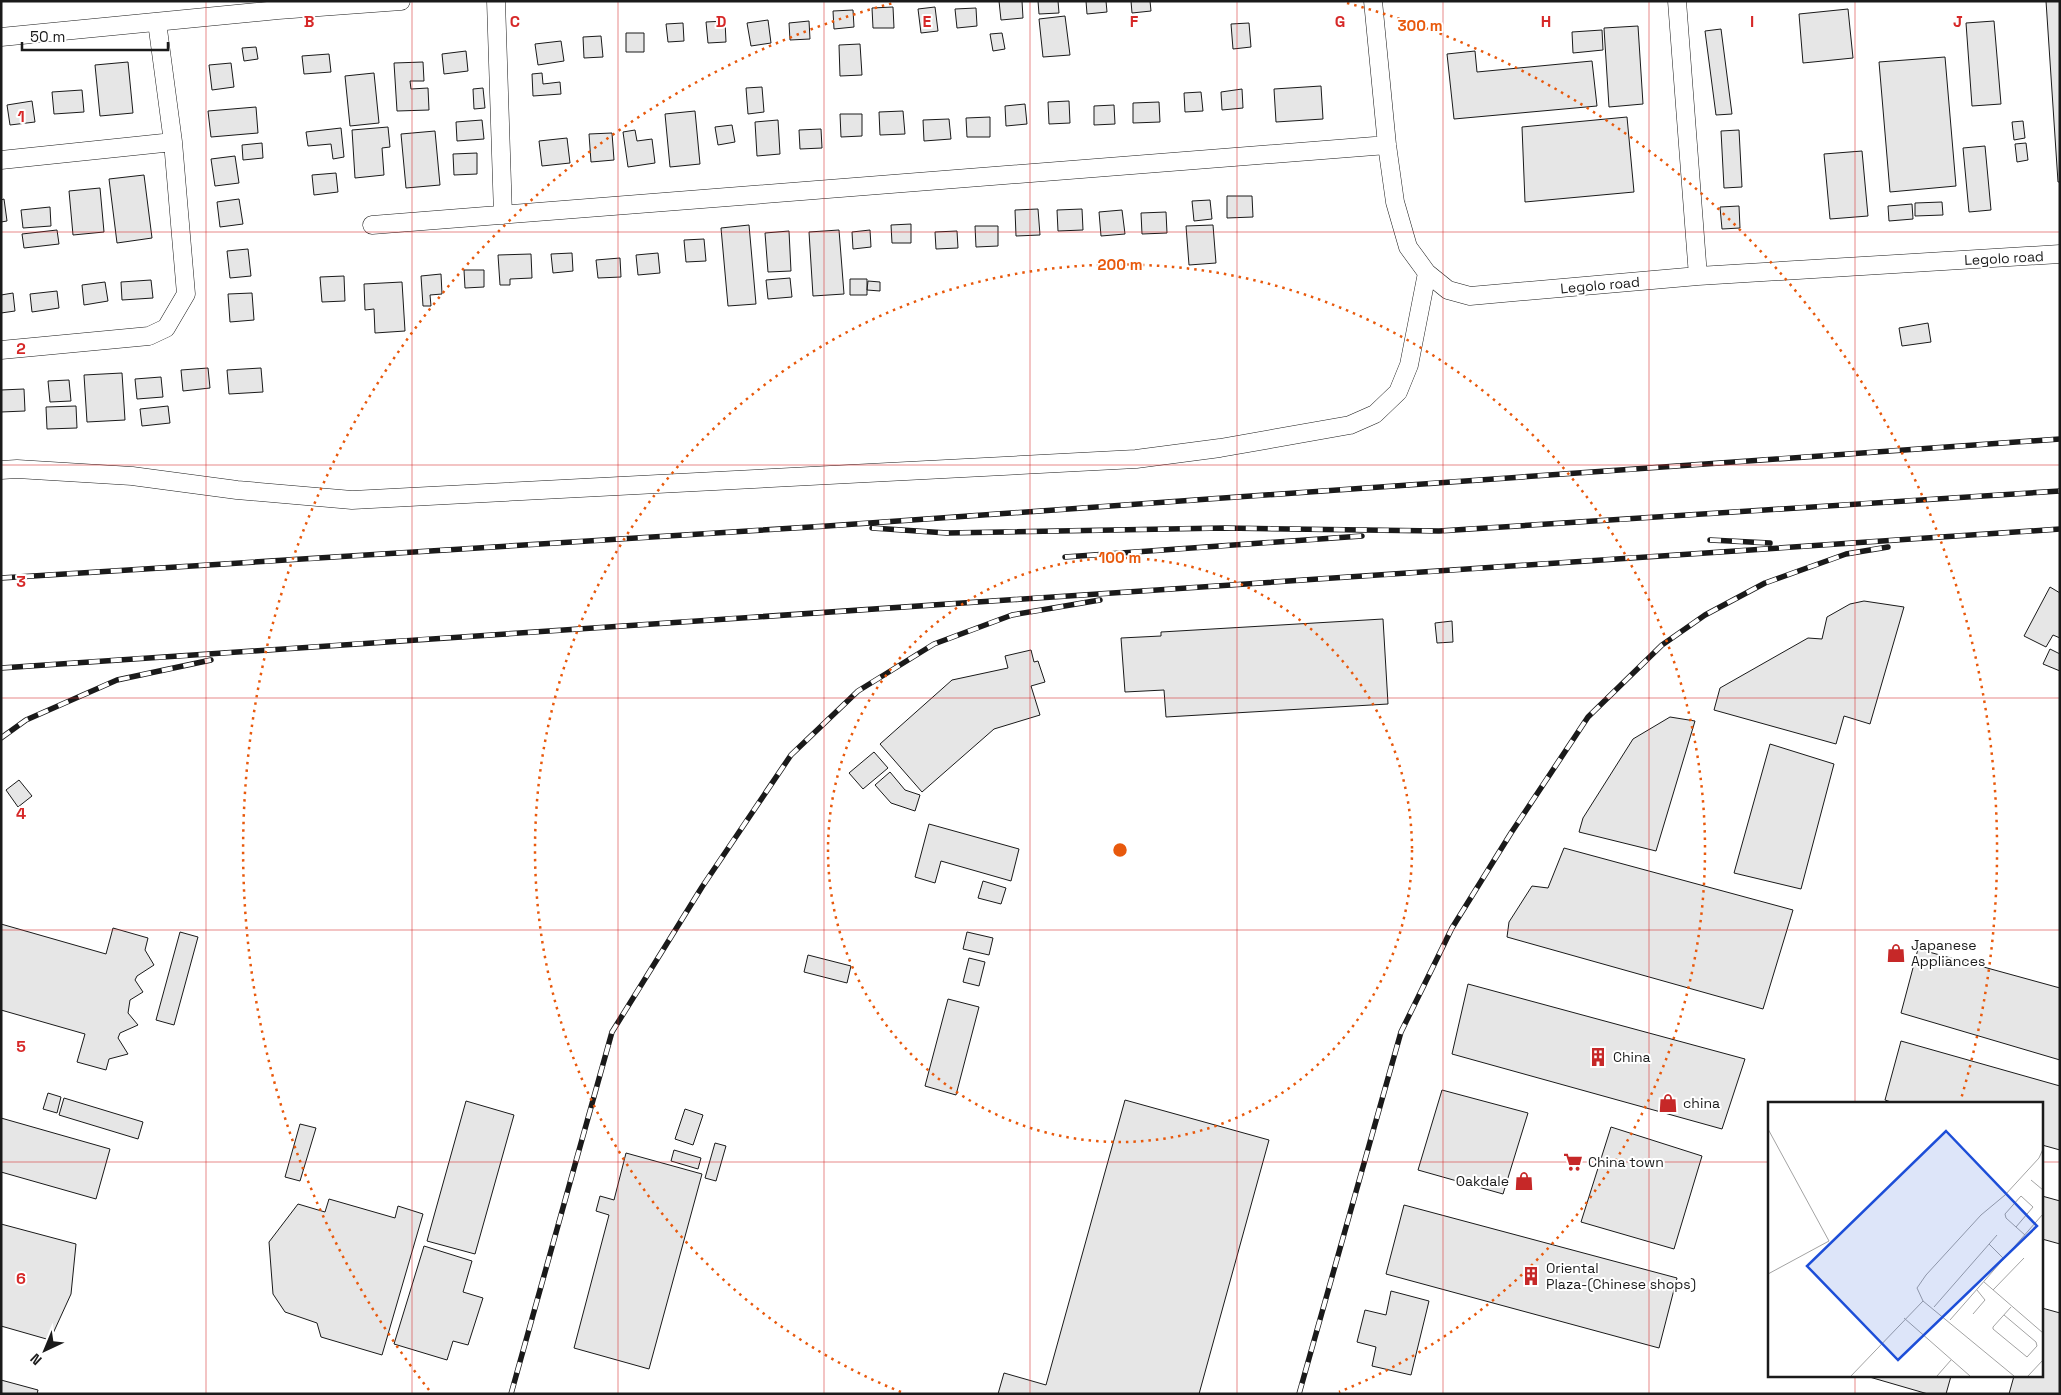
<svg xmlns="http://www.w3.org/2000/svg" width="2061" height="1395" font-family="'Space Grotesk',sans-serif">
<style>
.building{fill:#e6e6e6;stroke:#1a1a1a}
.lines{fill:none;stroke-linecap:round;stroke-linejoin:round}
.minor-casing{stroke:#1a1a1a;stroke-width:19}
.minor{stroke:#fff;stroke-width:18}
.rail-casing{stroke:#1a1a1a;stroke-width:5.5}
.rail{stroke:#fff;stroke-width:4;stroke-dasharray:11;stroke-linecap:butt}
.grid{fill:none;stroke:#d62828;stroke-width:1;stroke-opacity:0.55}
.ring{fill:none;stroke:#e8590c;stroke-width:2.5;stroke-dasharray:2.5 5}
.labels{text-anchor:middle;dominant-baseline:central;stroke-width:4;stroke-linejoin:round;paint-order:stroke}
.street-label{font-size:14px;fill:#1a1a1a;stroke:#fff}
.poi-label{font-size:14px;fill:#1a1a1a;stroke:#fff;text-anchor:start}
.inset-road{fill:none;stroke:#a3a3a3;stroke-width:1}
.view{fill:#1d4ed8;fill-opacity:0.15;stroke:#1d4ed8;stroke-width:2.5}
.inset-edge{fill:none;stroke:#1a1a1a;stroke-width:2.5}
.grid-label{font-size:16px;text-anchor:middle;font-weight:bold;fill:#d62828;stroke:#fff;stroke-width:4;stroke-linejoin:round;paint-order:stroke}
.centre{fill:#e8590c;stroke:#fff;stroke-width:2.5}
.ring-label{font-size:15px;text-anchor:middle;font-weight:bold;fill:#e8590c;stroke:#fff;stroke-width:4;stroke-linejoin:round;paint-order:stroke}
</style>
<rect width="100%" height="100%" fill="#fff"/>
<path class="building" d="M999 1H1022L1023 18 1001 20Z
M1038 1H1058L1059 13 1039 14Z
M1086 1H1106L1107 12 1087 14Z
M1131 1H1150L1151 11 1132 13Z
M2046 1H2060V182H2058Z
M893 7 894 28H873L872 8Z
M935 7 938 31 921 33 918 9Z
M976 8 977 26 957 28 955 9Z
M1848 9 1853 58 1803 63 1799 14Z
M853 10 854 27 834 29 833 11Z
M1065 16 1070 55 1043 57 1039 19Z
M768 20 771 43 751 46 747 23Z
M725 21 726 42 708 43 706 22Z
M809 21 810 39 790 40 789 23Z
M1994 21 2001 104 1972 106 1966 23Z
M683 23 684 41 668 42 666 24Z
M1249 23 1251 47 1233 49 1231 24Z
M1638 26 1643 104 1609 107 1604 28Z
M1721 29 1732 114 1716 115 1705 31Z
M1602 30 1603 50 1573 53 1572 32Z
M626 33H644V52H626Z
M1002 33 1005 49 993 51 990 34Z
M601 36 603 57 584 58 583 37Z
M561 41 564 61 538 65 535 44Z
M860 44 862 75 840 76 839 45Z
M256 47 258 59 244 61 242 48Z
M466 51 468 71 444 74 442 54Z
M1475 51 1477 72 1592 61 1597 106 1454 119 1447 54Z
M329 54 331 72 304 74 302 56Z
M1945 57 1956 186 1890 192 1879 62Z
M128 62 133 113 100 116 95 65Z
M423 62 424 81H410L411 89 428 88 429 110 397 111 394 63Z
M231 63 234 87 212 90 209 65Z
M374 73 379 123 350 126 345 76Z
M542 73 543 84 560 82 561 94 533 96 532 74Z
M1321 86 1323 119 1276 122 1274 89Z
M762 87 764 112 748 114 746 88Z
M483 88 485 108 474 109 473 89Z
M1242 89 1243 108 1222 110 1221 92Z
M82 90 84 112 54 114 52 92Z
M1201 92 1203 111 1185 112 1184 93Z
M32 101 35 122 10 125 7 105Z
M1069 101 1070 123 1049 124 1048 102Z
M1159 102 1160 122 1133 123V103Z
M1025 104 1027 124 1006 126 1005 106Z
M1114 105 1115 124 1094 125V106Z
M256 107 258 133 211 137 208 111Z
M695 111 700 164 670 167 665 114Z
M903 111 905 134 880 135 879 112Z
M840 114H862V136L841 137Z
M990 117V137H967L966 118Z
M1627 117 1634 192 1525 202 1522 127Z
M949 119 951 139 924 141 923 120Z
M482 120 484 139 457 141 456 122Z
M778 120 780 154 757 156 755 122Z
M2023 121 2025 138 2014 140 2012 122Z
M732 125 735 142 718 145 715 127Z
M388 127 390 147 382 148 384 175 355 178 352 130Z
M341 128 344 157 333 159 331 144 308 146 306 132Z
M821 129 822 148 800 149 799 130Z
M635 130 637 141 652 139 655 163 628 167 623 132Z
M1739 130 1742 187 1724 188 1721 131Z
M435 131 440 185 406 188 401 134Z
M612 133 614 160 591 162 589 134Z
M567 138 570 163 542 166 539 141Z
M262 143 263 158 243 160 242 145Z
M2026 143 2028 160 2017 162 2015 144Z
M1985 146 1991 210 1969 212 1963 148Z
M1862 151 1868 216 1830 219 1824 154Z
M477 153V174L454 175 453 154Z
M235 156 239 183 215 186 211 159Z
M336 173 338 192 314 195 312 175Z
M144 175 152 238 117 243 109 179Z
M100 188 104 232 73 235 69 191Z
M1227 196H1252L1253 217 1227 218Z
M4 199 7 221 1 222V200Z
M239 199 243 224 220 227 217 202Z
M1210 200 1212 219 1194 221 1192 201Z
M1942 202 1943 215 1915 216V203Z
M1912 204 1913 219 1889 221 1888 206Z
M1739 206 1740 228 1722 229 1720 207Z
M50 207 51 226 23 228 21 210Z
M1038 209 1040 235 1016 236 1015 210Z
M1082 209 1083 230 1058 231 1057 210Z
M1122 210 1125 234 1101 236 1099 212Z
M1166 212 1167 233 1142 234 1141 213Z
M911 224V243H892L891 225Z
M749 225 756 304 728 306 721 228Z
M1213 225 1216 263 1189 265 1186 226Z
M975 226H998V246L976 247Z
M57 230 59 244 24 248 22 234Z
M839 230 844 294 813 296 809 232Z
M870 230 871 247 853 249 852 232Z
M789 231 791 271 768 272 765 233Z
M957 231 958 248 936 249 935 232Z
M704 239 706 261 686 262 684 240Z
M248 249 251 276 230 278 227 251Z
M572 253 573 271 553 273 551 254Z
M658 253 660 273 638 275 636 255Z
M531 254 532 278 510 279V285H500L498 255Z
M620 258 621 277 598 278 596 260Z
M464 270H484V287L465 288Z
M441 274 442 294 430 295 431 306H423L421 276Z
M344 276 345 301 322 302 320 277Z
M790 278 792 297 768 299 766 280Z
M850 279H867V295H850Z
M151 280 153 298 122 300 121 282Z
M868 281 880 282V291L867 290Z
M105 282 108 301 84 305 82 285Z
M402 282 405 331 375 333 374 309 365 310 364 284Z
M57 291 59 308 32 312 30 294Z
M13 293 15 311 1 313V295Z
M252 293 254 320 230 322 228 294Z
M1928 323 1931 342 1902 346 1899 328Z
M208 368 210 388 183 391 181 370Z
M261 368 263 392 229 394 227 370Z
M122 373 125 420 87 422 84 375Z
M161 377 163 397 137 399 135 379Z
M69 380 71 401 50 402 48 381Z
M24 389 25 411 1 412V390Z
M76 406 77 428 47 429 46 407Z
M168 406 170 423 142 426 140 409Z
M2050 587 2060 593V638L2053 635 2046 647 2024 636Z
M1864 601 1904 607 1870 724 1844 716 1836 744 1714 710 1720 688 1808 638 1822 639 1827 617 1850 604Z
M1383 619 1388 704 1166 717 1164 690 1125 692 1121 638 1161 636V632Z
M1452 621 1453 642 1437 643 1435 623Z
M2050 649 2060 654V671L2043 664Z
M1031 650 1034 662 1038 661 1045 682 1031 686 1040 715 994 729 922 792 880 744 952 680 1008 668 1005 656Z
M1670 717 1695 721 1656 851 1579 832 1583 818 1633 739Z
M1770 744 1834 764 1801 889 1734 873Z
M874 752 888 768 863 789 849 773Z
M890 772 905 790 920 795 915 811 891 803 875 785Z
M19 780 32 796 18 807 6 790Z
M929 824 1019 849 1011 881 941 861 935 883 915 877Z
M1564 848 1793 910 1763 1009 1507 937 1509 922 1532 886 1548 888Z
M983 881 1006 888 1001 904 978 898Z
M1 924 106 954 113 928 148 938 145 950 154 965 137 976 135 980 143 992 130 1000 128 1013 138 1025 120 1033 118 1038 128 1054 109 1059 106 1070 77 1062 85 1034 1 1010Z
M180 932 198 937 174 1025 156 1020Z
M967 932 993 938 989 955 963 949Z
M1918 949 2060 988V1060L1901 1013Z
M808 955 851 966 847 983 804 972Z
M969 958 985 962 979 986 963 982Z
M1468 984 1745 1059 1722 1129 1452 1054Z
M948 999 979 1007 956 1095 925 1086Z
M1901 1041 2060 1086V1150L2042 1145V1104H1897L1885 1100Z
M1442 1090 1528 1113 1503 1194 1418 1170Z
M48 1093 61 1097 57 1113 43 1109Z
M64 1098 143 1122 138 1139 59 1115Z
M1125 1100 1269 1140 1199 1394H998L1004 1373 1046 1385Z
M466 1101 514 1115 475 1254 427 1241Z
M685 1109 703 1115 693 1145 675 1139Z
M1 1118 110 1149 96 1199 1 1172Z
M300 1124 316 1128 300 1181 285 1177Z
M1611 1127 1702 1156 1674 1249 1581 1222Z
M715 1143 726 1146 716 1181 705 1178Z
M674 1150 701 1158 698 1169 671 1161Z
M626 1153 702 1174 649 1369 574 1348 609 1215 596 1211 600 1196 614 1200Z
M2042 1196 2060 1201V1244L2042 1239Z
M329 1199 395 1218 398 1206 423 1214 382 1355 321 1337 317 1323 285 1312 273 1294 269 1242 298 1204 325 1212Z
M1404 1205 1677 1278 1659 1348 1386 1274Z
M1 1224 76 1244 71 1294 50 1340 1 1326Z
M424 1246 472 1261 463 1292 483 1298 468 1345 453 1341 447 1360 394 1344Z
M1391 1291 1429 1301 1411 1375 1372 1366 1376 1347 1357 1342 1365 1310 1386 1315Z
M2042 1308 2060 1313V1394H2009L2014 1376H2042Z
M1866 1376H1951L1946 1394H1928Z
M1 1380 38 1390 37 1394H1Z"/>
<g class="lines">
<g class="minor-casing">
<path id="minor" d="M496 1 503 215
M1373 1 1387 145 1395 202 1408 247 1427 273 1448 290 1470 296 1698 276 2060 254
M1677 1 1698 276
M1 37 278 10 401 1
M1 160 173 142
M372 225 1387 145
M1 350 149 336 166 328 186 294 173 142 157 22
M1 470 17 469 132 476 237 490 352 500 1136 459 1220 448 1350 425 1375 414 1398 392 1409 365 1427 273"/>
</g>
<use href="#minor" class="minor"/>
<g class="rail-casing">
<path id="rail" d="M872 528 947 533 1224 528 1439 531 2060 491
M1710 540 1770 543
M1065 557 1362 536
M1 578 827 526 2060 439
M1 668 2060 529
M1 738 26 720 117 680 211 660
M511 1394 612 1032 702 887 791 755 858 691 934 644 1012 615 1100 600
M1299 1394 1401 1032 1452 928 1511 833 1588 717 1662 645 1705 615 1765 583 1846 554 1888 547"/>
</g>
<use href="#rail" class="rail"/>
</g>
<path class="grid" d="M206 1V1394M412 1V1394M618 1V1394M824 1V1394M1030 1V1394M1237 1V1394M1443 1V1394M1649 1V1394M1855 1V1104M1 232H2060M1 465H2060M1 698H2060M1 930H2060M1 1162H1770M2042 1162H2060M1855 1376V1394"/>
<g class="ring">
<circle cx="1120" cy="850" r="292"/>
<path d="M901 1392A585 585 0 1 1 1339 1392"/>
<path d="M429 1390A877 877 0 0 1 893 3M1347 3A877 877 0 0 1 1961 1099"/>
</g>
<defs>
<g id="shop-bare" transform="scale(1.5)"><path d="M-5-2.5h2.3a2.7 3.5 0 0 1 5.4 0H5L5.5 6h-11ZM-1.5-2.5h3a1.5 2.3 0 0 0-3 0Z" fill="#c62828" stroke="#fff" stroke-width="2.5" paint-order="stroke"/></g>
<g id="building-bare" transform="scale(1.5)"><path d="M-4-6H4V6H1V3H-1V6H-4ZM-2.5-4.3h1.7v1.8h-1.7ZM.8-4.3h1.7v1.8H.8ZM-2.5-1h1.7V.8h-1.7ZM.8-1h1.7V.8H.8Z" fill="#c62828" stroke="#fff" stroke-width="2.5" paint-order="stroke"/></g>
<g id="supermarket-bare" transform="scale(1.5)"><path d="M-6-5.5h2.5l.6 2H6L4.5 2H-2.5L-4.4-4H-6ZM-1.5 3.2a1.3 1.3 0 1 0 .1 0ZM3 3.2a1.3 1.3 0 1 0 .1 0Z" fill="#c62828" stroke="#fff" stroke-width="2.5" paint-order="stroke"/></g>
</defs>
<g fill-rule="evenodd">
<use href="#shop-bare" x="1896" y="953"/>
<use href="#building-bare" x="1598" y="1057"/>
<use href="#shop-bare" x="1668" y="1103"/>
<use href="#supermarket-bare" x="1573" y="1162"/>
<use href="#shop-bare" x="1524" y="1181"/>
<use href="#building-bare" x="1531" y="1276"/>
</g>
<g class="labels">
<g class="street-label">
<text transform="translate(2004 258) rotate(-3)">Legolo road</text>
<text transform="translate(1600 285) rotate(-5)">Legolo road</text>
</g>
<g class="poi-label">
<text x="1911" y="945">Japanese<tspan x="1911" dy="16">Appliances</tspan></text>
<text x="1613" y="1057">China</text>
<text x="1683" y="1103">china</text>
<text x="1588" y="1162">China town</text>
<text x="1509" y="1181" text-anchor="end">Oakdale</text>
<text x="1546" y="1268">Oriental<tspan x="1546" dy="16">Plaza-(Chinese shops)</tspan></text>
</g>
</g>
<g transform="translate(1768 1102)">
<rect width="275" height="275" fill="#fff"/>
<path class="inset-road" d="M0 27 61 139 0 172M263 78 275 88M248 125 265 105 253 94 237 112 238 116 248 125 257 133M221 142 236 157M216 180 275 231M225 188 256 156M155 199 149 186 158 173 213 113 237 93 271 56 275 47M166 205 229 133M205 212 217 198 209 188M236 213 268 240 269 244 259 255 225 227V225L243 205M136 216 202 274M182 218 275 112M83 274 155 199 246 274M169 274 183 258M260 274 275 258"/>
<path class="view" d="M178 29 269 124 130 258 39 164Z"/>
<rect width="275" height="275" class="inset-edge"/>
</g>
<g class="grid-label">
<text x="309" y="27">B</text>
<text x="515" y="27">C</text>
<text x="721" y="27">D</text>
<text x="927" y="27">E</text>
<text x="1134" y="27">F</text>
<text x="1340" y="27">G</text>
<text x="1546" y="27">H</text>
<text x="1752" y="27">I</text>
<text x="1958" y="27">J</text>
<text x="21" y="122">1</text>
<text x="21" y="354">2</text>
<text x="21" y="587">3</text>
<text x="21" y="819">4</text>
<text x="21" y="1052">5</text>
<text x="21" y="1284">6</text>
</g>
<circle cx="1120" cy="850" r="8" class="centre"/>
<g class="ring-label">
<text x="1420" y="31">300 m</text>
<text x="1120" y="270">200 m</text>
<text x="1120" y="563">100 m</text>
</g>
<rect width="2061" height="1395" fill="none" stroke="#1a1a1a" stroke-width="5"/>
<g transform="translate(45 1350) rotate(224)" stroke="#ffffff" stroke-width="4" paint-order="stroke">
<path d="M0-4L9 19L0 12L-9 19Z" fill="#1a1a1a"/>
<text y="-8" font-size="14" font-weight="bold" text-anchor="middle" fill="#1a1a1a">N</text>
</g>
<path d="M22 42v8h146v-8" fill="none" stroke="#1a1a1a" stroke-width="2.5"/>
<text x="30" y="42" font-size="15" fill="#1a1a1a" stroke="#ffffff" stroke-width="4" paint-order="stroke">50 m</text>
</svg>
